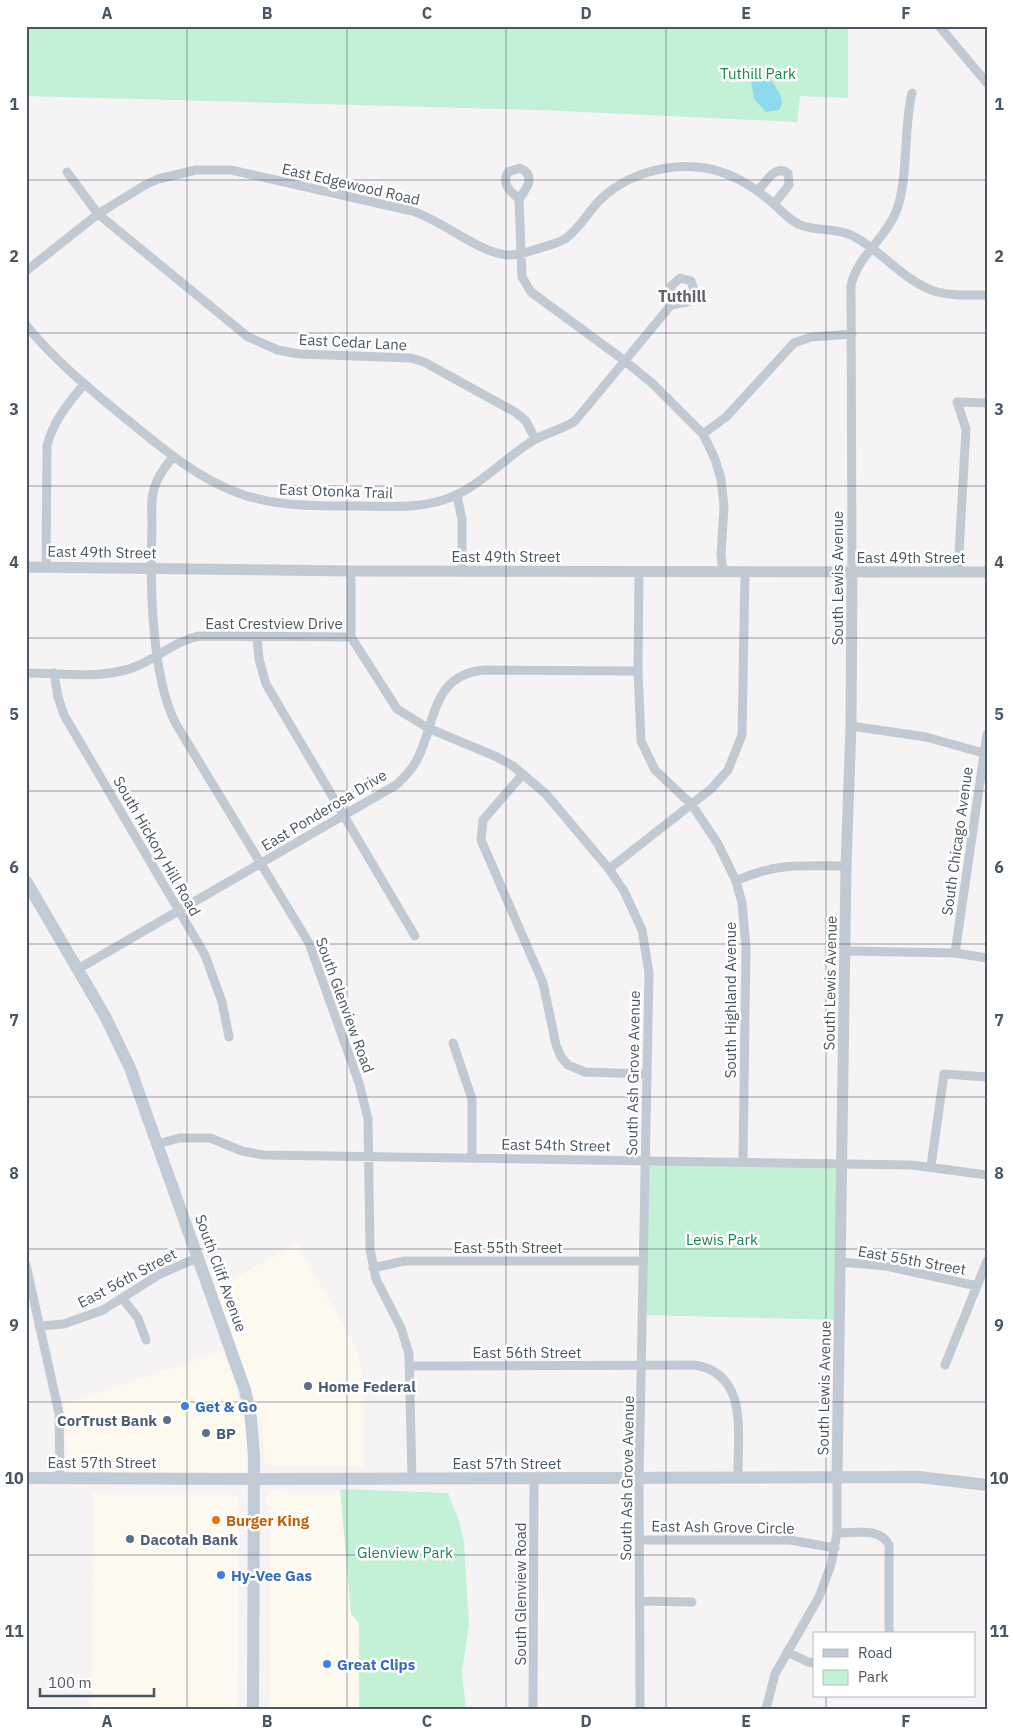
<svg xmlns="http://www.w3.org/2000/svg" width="1013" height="1735" font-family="'IBM Plex Sans',sans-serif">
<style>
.commercial{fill:#fdf9ef}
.green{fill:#c3f1d5}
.water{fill:#90daee}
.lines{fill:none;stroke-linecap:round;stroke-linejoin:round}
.minor{stroke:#c1cad2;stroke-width:9}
.tertiary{stroke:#c1cad2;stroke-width:11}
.secondary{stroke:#c1cbd6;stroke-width:12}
.grid{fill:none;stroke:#4a5661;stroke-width:1;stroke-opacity:0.55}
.service-dot{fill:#5c6f8a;stroke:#fff;stroke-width:2}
.shop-dot{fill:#3f7fe0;stroke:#fff;stroke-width:2}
.food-dot{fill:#e8710a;stroke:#fff;stroke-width:2}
.labels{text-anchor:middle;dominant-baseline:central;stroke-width:5;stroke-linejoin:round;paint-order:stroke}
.park-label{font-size:15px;fill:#17864f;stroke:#fff}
.street-label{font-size:15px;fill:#4a5661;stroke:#fff}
.service-label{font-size:15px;font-weight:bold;fill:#4e5e75;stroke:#fff;text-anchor:start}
.shop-label{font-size:15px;font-weight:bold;fill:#366cbe;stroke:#fff;text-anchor:start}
.food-label{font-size:15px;font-weight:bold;fill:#c56008;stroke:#fff;text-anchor:start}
.neighbourhood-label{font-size:16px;font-weight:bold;fill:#5f6368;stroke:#fff}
.neatline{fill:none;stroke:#4a5661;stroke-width:2}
.grid-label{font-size:16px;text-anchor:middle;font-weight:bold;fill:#4a5661}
</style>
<rect width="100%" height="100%" fill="#f5f3f3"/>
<path class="commercial" d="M297 1242 355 1346 363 1376 364 1467 265 1465 262 1428 257 1405 216 1289Z
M222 1350 233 1378 246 1429V1475L69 1473 64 1404Z
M279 1489 286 1492 341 1493 359 1623V1709H269L270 1515 266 1498 274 1490Z
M93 1491 105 1495H238L237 1709H92Z"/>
<path class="green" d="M26 26H848V98L800 96 797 122 540 110 26 96Z
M644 1160 842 1164 840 1320 643 1315Z
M340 1489 448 1493 459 1521 464 1542 469 1624 462 1671 466 1709H359V1623L351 1614Z"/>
<path class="water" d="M761 76 770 79C776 87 787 100 779 110L766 112 754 99 751 81Z"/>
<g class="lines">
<path class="minor" d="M939 26 987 83
M520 168C537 176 526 189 519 199 510 191 501 184 508 172Z
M67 172 98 214 248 337 278 350 299 354 411 358 424 362 515 412 526 421 535 439
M758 191C766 182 775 164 788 173L789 185 774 204
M519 199 522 277 531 292 625 361 653 384 703 434 715 459 721 479 724 506 721 555 723 571
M26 271 98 214 145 185 158 179 196 170H231L412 211C444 221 475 251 507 255 518 256 527 252 537 249 545 246 557 244 565 239 579 229 587 214 598 202 625 174 668 162 706 168 732 173 755 187 775 205 782 212 789 219 798 224 815 232 836 227 853 236 882 251 903 280 934 291 951 296 969 295 987 295
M680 278 691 281 695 293 687 302 671 305V286Z
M26 325C55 361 90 389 125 418 161 447 196 478 241 494 278 507 318 506 357 506 386 506 415 509 443 500 477 490 504 458 534 440 547 432 562 430 575 421L671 305
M703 434 726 417 794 343 811 337 852 334
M173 457C166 466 158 475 155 486 150 499 152 515 152 528 150 583 151 676 176 724L309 943 359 1083 368 1119 370 1249 376 1279 401 1328 409 1354 412 1479
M457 495 462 520V570
M46 567 47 446C53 421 68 404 84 384
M351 571V637L397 709 428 728 497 757 513 766 546 794 609 869 624 891 642 930 649 973 639 1479 640 1709
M639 571 638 671 641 741 655 770 692 805 718 844 736 881 742 903 746 947 743 1162
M958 571 966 429 957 402 987 403
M852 572 851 286C856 258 884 240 895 214 909 184 903 128 912 93
M257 637 259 659 266 684 415 936
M26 673C61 673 104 680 137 666 159 657 175 641 199 636L351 637
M54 673 58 697 64 715 205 955 222 1002 229 1037
M851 726 926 737 987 754
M523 774 483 820 481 840 543 983 556 1045 561 1057 568 1065 585 1072 646 1074
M609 869 711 789 728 770 742 735 745 572
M736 881C777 862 802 866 846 866
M845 951 955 953 987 958
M955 953 987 734
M78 969 396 785C405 777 413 768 418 758 436 721 432 674 485 670L638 671
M453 1043 472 1099V1156
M158 1144 179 1138H210L242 1151 263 1155 912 1165 987 1175
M931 1166 944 1074 987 1077
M841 1262 886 1266 977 1286
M26 1265 59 1413 60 1478
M373 1268 404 1261H644
M122 1298 138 1318 146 1340
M39 1326 64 1324 103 1310 160 1274 197 1258
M945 1365 987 1261
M411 1366 695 1365C750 1374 737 1436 738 1478
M837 1533C855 1533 880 1527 889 1545V1634
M640 1540H790L835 1548
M640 1601 692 1602
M787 1652 808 1662 814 1663
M533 1709 534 1479
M766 1709 775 1674 819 1597 831 1565 837 1533V1478"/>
<path class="tertiary" d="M26 567 351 571 987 572
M837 1478 846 866 851 726 852 572"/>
<path class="secondary" d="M26 881 105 1016 130 1068 245 1390 251 1419 254 1456 253 1709
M26 1478 254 1479 919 1477 987 1485"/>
</g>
<path class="grid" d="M187 26V1709M347 26V1709M506 26V1709M666 26V1709M826 26V1634M26 180H987M26 333H987M26 486H987M26 638H987M26 791H987M26 944H987M26 1097H987M26 1249H987M26 1402H987M26 1555H987M826 1696V1709"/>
<g class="service-dot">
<circle cx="308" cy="1386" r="5"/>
<circle cx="167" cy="1420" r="5"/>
<circle cx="206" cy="1433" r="5"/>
<circle cx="130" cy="1539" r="5"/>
</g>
<g class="shop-dot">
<circle cx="185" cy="1406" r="5"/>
<circle cx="221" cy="1575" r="5"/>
<circle cx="327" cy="1664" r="5"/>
</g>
<circle class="food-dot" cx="216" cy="1520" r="5"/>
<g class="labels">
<g class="park-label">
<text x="758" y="73">Tuthill Park</text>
<text x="722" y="1239">Lewis Park</text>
<text x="405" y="1552">Glenview Park</text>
</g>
<g class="street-label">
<text transform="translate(351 184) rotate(13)">East Edgewood Road</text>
<text transform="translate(353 342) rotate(3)">East Cedar Lane</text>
<text transform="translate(336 491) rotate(2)">East Otonka Trail</text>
<text transform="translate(102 552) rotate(1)">East 49th Street</text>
<text x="506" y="556">East 49th Street</text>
<text x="911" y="557">East 49th Street</text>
<text transform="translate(837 578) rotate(-90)">South Lewis Avenue</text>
<text x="274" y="623">East Crestview Drive</text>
<text transform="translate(324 810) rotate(-31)">East Ponderosa Drive</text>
<text transform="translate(957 841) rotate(-82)">South Chicago Avenue</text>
<text transform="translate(157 846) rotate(60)">South Hickory Hill Road</text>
<text transform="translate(830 983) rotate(-89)">South Lewis Avenue</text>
<text transform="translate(730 1000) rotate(-90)">South Highland Avenue</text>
<text transform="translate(345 1005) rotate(70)">South Glenview Road</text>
<text transform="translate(633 1073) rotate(-89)">South Ash Grove Avenue</text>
<text transform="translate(556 1145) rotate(1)">East 54th Street</text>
<text x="508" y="1247">East 55th Street</text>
<text transform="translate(912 1260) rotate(10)">East 55th Street</text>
<text transform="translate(221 1273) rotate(70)">South Cliff Avenue</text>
<text transform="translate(127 1278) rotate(-28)">East 56th Street</text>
<text x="527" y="1352">East 56th Street</text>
<text transform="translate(824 1388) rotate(-89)">South Lewis Avenue</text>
<text x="102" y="1462">East 57th Street</text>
<text x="507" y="1463">East 57th Street</text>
<text transform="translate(627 1478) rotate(-89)">South Ash Grove Avenue</text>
<text transform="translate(723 1527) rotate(1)">East Ash Grove Circle</text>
<text transform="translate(520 1594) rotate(-90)">South Glenview Road</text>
</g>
<g class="service-label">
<text x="318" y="1386">Home Federal</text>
<text x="157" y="1420" text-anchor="end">CorTrust Bank</text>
<text x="216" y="1433">BP</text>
<text x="140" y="1539">Dacotah Bank</text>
</g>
<g class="shop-label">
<text x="195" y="1406">Get &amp; Go</text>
<text x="231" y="1575">Hy-Vee Gas</text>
<text x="337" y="1664">Great Clips</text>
</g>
<g class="food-label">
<text x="226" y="1520">Burger King</text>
</g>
<g class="neighbourhood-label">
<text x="682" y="296">Tuthill</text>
</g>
</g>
<rect width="1013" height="1735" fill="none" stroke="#ffffff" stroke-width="55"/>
<rect x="813" y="1632" width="162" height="65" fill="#ffffff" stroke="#b7bbc0"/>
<rect x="823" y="1649" width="25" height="8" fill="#c1cbd6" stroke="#b7bbc0"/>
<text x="858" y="1658" font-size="15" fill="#4a5661">Road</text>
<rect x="823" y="1670" width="25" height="15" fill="#c3f1d5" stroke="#b7bbc0"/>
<text x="858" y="1682" font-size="15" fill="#4a5661">Park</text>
<path d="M40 1688v8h114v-8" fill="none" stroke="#4a5661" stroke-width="2.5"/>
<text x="48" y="1688" font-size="15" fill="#4a5661" stroke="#ffffff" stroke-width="4" paint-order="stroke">100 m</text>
<rect x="28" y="28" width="958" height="1680" class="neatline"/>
<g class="grid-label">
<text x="107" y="19">A</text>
<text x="267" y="19">B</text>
<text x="427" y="19">C</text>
<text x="586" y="19">D</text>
<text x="746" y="19">E</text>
<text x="906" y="19">F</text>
<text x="14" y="110">1</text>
<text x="999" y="110">1</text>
<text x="14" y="262">2</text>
<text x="999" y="262">2</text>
<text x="14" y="415">3</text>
<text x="999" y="415">3</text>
<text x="14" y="568">4</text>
<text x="999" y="568">4</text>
<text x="14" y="720">5</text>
<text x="999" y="720">5</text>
<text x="14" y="873">6</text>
<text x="999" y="873">6</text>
<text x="14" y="1026">7</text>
<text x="999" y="1026">7</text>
<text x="14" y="1179">8</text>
<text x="999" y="1179">8</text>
<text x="14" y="1331">9</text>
<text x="999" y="1331">9</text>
<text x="14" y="1484">10</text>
<text x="999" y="1484">10</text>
<text x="14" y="1637">11</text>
<text x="999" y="1637">11</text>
<text x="107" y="1727">A</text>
<text x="267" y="1727">B</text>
<text x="427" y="1727">C</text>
<text x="586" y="1727">D</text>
<text x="746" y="1727">E</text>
<text x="906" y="1727">F</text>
</g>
</svg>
